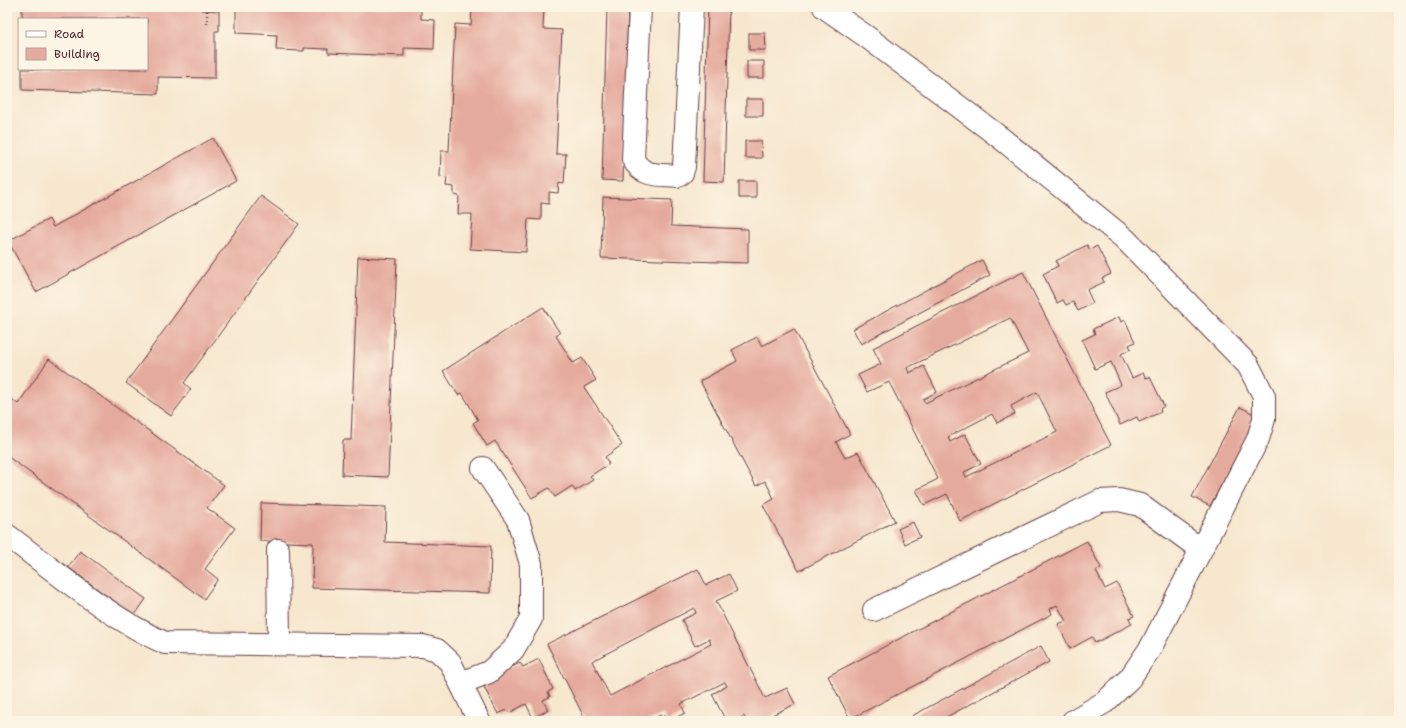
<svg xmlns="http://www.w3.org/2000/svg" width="1406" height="728" font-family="'Shantell Sans',sans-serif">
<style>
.building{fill:#e5aa9e;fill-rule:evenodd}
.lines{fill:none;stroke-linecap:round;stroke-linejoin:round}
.minor-casing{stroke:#643d44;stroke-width:24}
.path{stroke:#643d44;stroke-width:2.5;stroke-dasharray:1 3;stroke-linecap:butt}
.minor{stroke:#fff;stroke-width:22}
</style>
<rect width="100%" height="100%" fill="#fcf5e5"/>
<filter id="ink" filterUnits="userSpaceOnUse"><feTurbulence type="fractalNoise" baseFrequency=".025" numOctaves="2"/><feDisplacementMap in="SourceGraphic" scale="8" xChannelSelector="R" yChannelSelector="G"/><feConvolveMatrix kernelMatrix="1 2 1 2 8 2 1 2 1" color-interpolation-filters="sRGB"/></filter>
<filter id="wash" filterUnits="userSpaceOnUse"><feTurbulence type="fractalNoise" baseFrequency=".012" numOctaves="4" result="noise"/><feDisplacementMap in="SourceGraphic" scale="16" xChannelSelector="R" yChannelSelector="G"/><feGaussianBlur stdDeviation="0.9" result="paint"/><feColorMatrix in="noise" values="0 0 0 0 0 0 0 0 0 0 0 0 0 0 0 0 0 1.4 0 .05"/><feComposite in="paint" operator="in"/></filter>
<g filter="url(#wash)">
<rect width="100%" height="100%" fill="#f7e7cf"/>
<g id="blocks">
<path class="building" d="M22 7H202V10L219 11V31H215V78L158 77V94L22 90V69H147V19H22Z
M236 7H421V19L435 20 434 49 404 48V56L328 53V49L304 48V51L276 50 277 35 236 33Z
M472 7H544L543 29 562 30 556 154H566L564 184 559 183 558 193 549 192V204L541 203V220L528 219 526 252 470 249 472 214H458L459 196 454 195V187L446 186 447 178 440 177 441 151H449L455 24 471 25Z
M607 7H628L623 181 602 180Z
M708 7H729L724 182 703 181Z
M749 33H765L766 50H749Z
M747 61H764V78H747Z
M746 99H763V116H746Z
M213 138 236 181 36 292 8 241 49 219 53 227Z
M745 141H761L762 158H745Z
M739 181H756V198H739Z
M261 196 299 224 184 383 191 389 171 416 126 383Z
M603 197 672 200 671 226 748 229V263L601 258Z
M1087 245 1090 250 1097 246 1111 274 1102 278 1104 282 1087 290 1093 303 1078 311 1073 302 1066 305 1063 300 1057 303 1043 274 1058 266 1056 261Z
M358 257 397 259 388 477 342 475 343 440H351Z
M982 260 990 275 861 344 853 329Z
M1023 272 1111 445 960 521 947 494 924 505 916 490 938 479 889 382 867 392 858 375 881 364 873 348ZM1010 318 1028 353 925 403 923 399 937 392 924 366 909 373 907 368ZM1037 392 1057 432 966 477 964 472 981 464 965 434 950 442 948 437 992 414 997 423 1015 414 1011 406Z
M543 307 560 333 556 336 573 363 582 358 596 380 584 387 622 445 605 457 609 464 590 476 593 480 575 491 572 486 555 497 549 488 532 498 495 441 487 446 473 423 478 420 462 393 458 395 443 371Z
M1119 317 1121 322 1125 320 1135 342 1129 345 1131 349 1121 354 1132 378 1143 373 1146 378 1150 377 1164 406 1160 409 1161 412 1139 422 1137 417 1120 425 1105 392 1121 385 1111 362 1095 369 1082 340 1095 334 1093 329Z
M794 329 850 434 836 442 845 458 858 452 895 521 799 571 763 505 774 499 770 490 765 481 756 486 700 381 737 361 732 350 757 337 762 346Z
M49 359 224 485 207 508 235 528 205 569 218 579 204 599 7 456V396L18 404Z
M1240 407 1258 416 1210 506 1192 497Z
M261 503 386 507 385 542 491 546 490 593 312 588 313 543 260 541Z
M913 522 920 537 905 544 898 529Z
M1087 541 1101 568 1096 571 1105 589 1117 583 1134 616 1129 618 1132 624 1095 643 1092 637 1070 649 1058 624 1066 621 1057 605 1050 609 1052 614 850 719 828 676Z
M80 551 146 599 134 616 68 567Z
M698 569 706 585 729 574 737 591 716 601 765 698 787 688 795 704 772 715 775 721H747L744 716 734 721H726L712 694 727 686 725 682 681 704 685 713 669 721H667L663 714 648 721H586L547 644ZM694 608 696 613 682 620 695 646 709 639 711 644 610 696 592 661Z
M1041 646 1049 662 939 721H915L912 716Z
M539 659 553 689 548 692 550 697 543 700 548 710 533 718 526 704 509 713 507 710 498 714 484 687 491 683 489 678 520 663 523 667Z"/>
</g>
</g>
<g filter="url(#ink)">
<use href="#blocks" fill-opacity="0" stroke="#643d44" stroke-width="1"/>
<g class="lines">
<g class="minor-casing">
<path id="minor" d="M640 7 633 159C643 178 659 174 678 176L682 173 684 167 692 7
M824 7 867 37 1002 139 1125 239 1248 365 1264 396V419L1258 439 1151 647 1130 678 1105 702 1073 721
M7 535C58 573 107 617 165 643L423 646 437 650 450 662 479 721
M278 550 279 644
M874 610 1100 501 1119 500 1140 505 1200 549
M461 683 489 672 513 650 531 619V564L518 520 483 468"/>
</g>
<path class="path" d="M207 7V25"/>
<use href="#minor" class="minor"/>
</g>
</g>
<rect width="1406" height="728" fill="none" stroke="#fcf5e5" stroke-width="24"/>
<rect x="18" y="18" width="130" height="52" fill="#fcf5e5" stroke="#b59f9b"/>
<rect x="26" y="31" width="20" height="6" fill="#ffffff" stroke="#b59f9b"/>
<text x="54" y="38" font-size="12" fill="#4a1f2b">Road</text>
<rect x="26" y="48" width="20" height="12" fill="#e5aa9e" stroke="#b59f9b"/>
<text x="54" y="58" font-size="12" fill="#4a1f2b">Building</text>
</svg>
